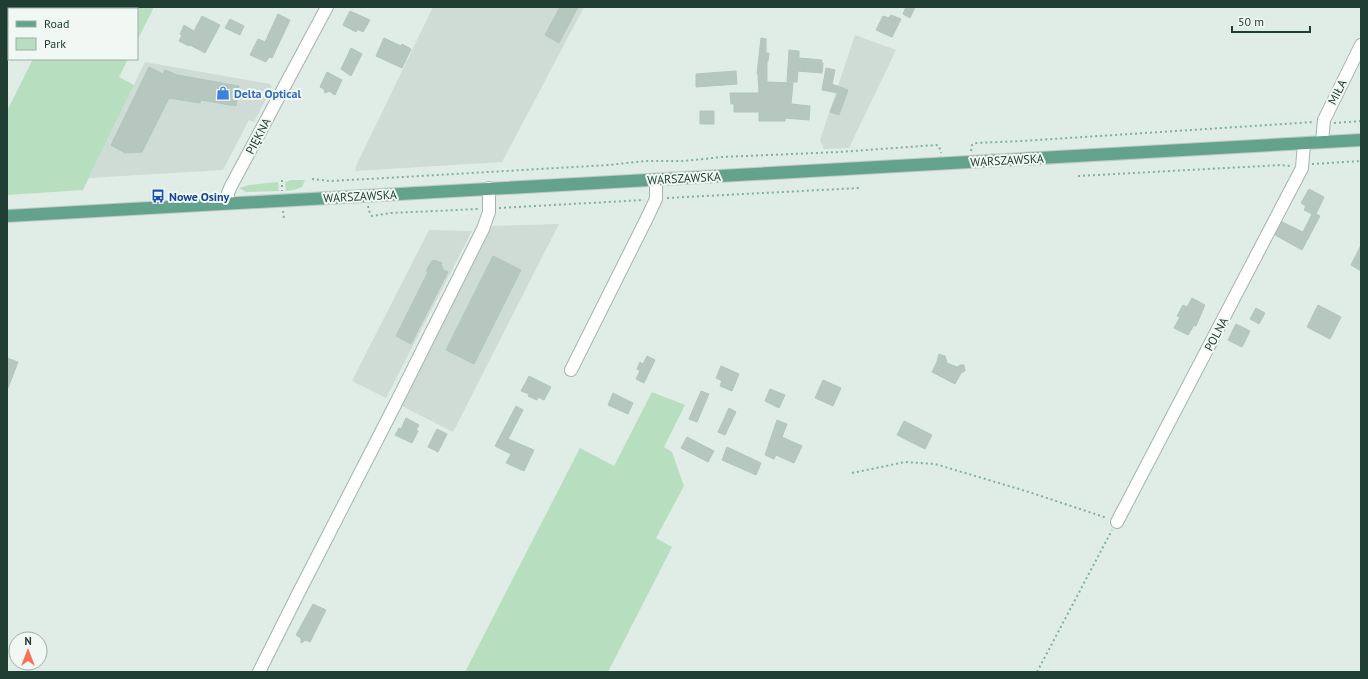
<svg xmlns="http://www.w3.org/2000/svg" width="1368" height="679" font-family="'PT Sans',sans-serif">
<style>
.built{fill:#cedcd5}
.green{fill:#b8dec0}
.building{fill:#b5c7bf;stroke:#b2c6bc}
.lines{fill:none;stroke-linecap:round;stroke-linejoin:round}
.minor-casing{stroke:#a3b4ad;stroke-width:14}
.major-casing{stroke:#c1c9c6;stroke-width:14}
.path{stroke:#7fb19e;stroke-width:2;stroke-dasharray:2 3;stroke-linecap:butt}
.minor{stroke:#fff;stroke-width:12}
.major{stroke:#63a38e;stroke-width:12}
.labels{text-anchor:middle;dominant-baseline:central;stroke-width:4;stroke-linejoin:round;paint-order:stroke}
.street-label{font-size:12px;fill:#203d33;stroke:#f1f8f4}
.shop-label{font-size:12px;font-weight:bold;fill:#366cbe;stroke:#f1f8f4;text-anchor:start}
.transit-label{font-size:12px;font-weight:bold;fill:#164399;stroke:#f1f8f4;text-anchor:start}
</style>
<rect width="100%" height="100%" fill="#e0ece6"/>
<path class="built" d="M433 7H584L502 162 355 171 356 166Z
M855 35 896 50 849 148 824 149 820 140Z
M145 62 270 84 272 87 254 122 249 120 223 170 89 178Z
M559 224 453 432 400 405 492 226Z
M429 230 472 231 386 398 352 381Z"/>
<path class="green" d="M59 7H154L137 41V9H58Z
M33 59H128L119 77 134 85 83 190 7 195V111Z
M291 180H305L302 187 294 190 286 191 285 182Z
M278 182 279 191 246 192 239 188 249 185Z
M652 392 685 405 664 447 672 452 684 486 656 538 672 547 608 672H465L580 448 614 466Z"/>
<path class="building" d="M560 7H578L559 43 545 35Z
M906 7H915L910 18 903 14Z
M350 11 370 20 363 32 357 29 356 32 343 25Z
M278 14 290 20 272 58 269 57 266 62 250 55 258 39 265 42Z
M891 15 901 19 892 37 876 30 883 16 889 18Z
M202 16 220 25 205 53 190 45 189 46 179 41 182 35 180 34 184 25 194 31Z
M230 19 244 26 240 35 225 28Z
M384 38 401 46 402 44 411 49 402 68 376 56Z
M761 38 766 39V53H769L768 61H767V82L793 83 791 104 810 106 809 120 785 118V121H759V112H734V104H731L730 93H759L758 74H757Z
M351 48 362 54 351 76 341 69Z
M789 50 799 51V58L822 60 821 63H823L822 73 798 71 797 82H787Z
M149 67 163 74 165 70 177 75 239 86 236 106 201 100 200 103 169 98 142 152 125 153 111 145Z
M826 68 835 70 832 84 848 90 839 115 830 112 838 93 822 90Z
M736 71 737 84 696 87V74Z
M327 72 342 80 335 95 329 91 325 93 324 89 320 87Z
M700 111H714V124H700Z
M1309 189 1324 197 1316 214 1320 216 1302 250 1275 235 1282 222 1303 232 1312 214 1304 210 1306 206 1301 203Z
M1361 245V271L1351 265Z
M493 256 521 270 474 364 446 350Z
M434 260 442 263 441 266 443 267 442 269 448 272 411 344 396 336 428 272 426 271 431 262Z
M1192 298 1205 305 1196 326 1194 325 1188 335 1174 328 1180 317 1177 316 1183 305 1187 307Z
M1318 305 1341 317 1330 339 1307 327Z
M1256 308 1265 313 1259 324 1250 319Z
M1236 324 1250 331 1242 347 1228 340Z
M939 354 945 356 947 363 957 367 960 365H964L965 371 961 373 955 384 932 372 937 362Z
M647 356 655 360 644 383 636 379 640 371 637 369 640 362 643 364Z
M7 358 18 362 8 388H7Z
M721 366 739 374 732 391 720 386 722 381 716 378Z
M529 376 551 387 544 400 538 397 537 400 528 396 529 394 521 391Z
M823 380 841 388 833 406 815 398Z
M770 389 785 395 779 408 765 401Z
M701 391 709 394 697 422 689 419Z
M613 393 633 403 628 414 608 405Z
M516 406 523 410 508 439 534 450 524 471 506 463 511 454 495 446Z
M729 408 736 412 725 435 718 432Z
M406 418 419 425 416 430 418 431 412 443 395 435 399 428 401 429Z
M777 420 787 424 782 437 802 446 794 463 776 455 774 459 765 455Z
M904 421 932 435 925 449 897 435Z
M437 429 447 434 438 452 428 447Z
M687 437 714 451 708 462 681 448Z
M727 447 761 463 756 475 722 460Z
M313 604 326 610 310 642 306 640 301 643V638L296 635Z"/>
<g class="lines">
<g class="minor-casing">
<path id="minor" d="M1322 142 1324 120 1361 45
M228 203V193L231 186 327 7
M571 370 646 220 656 199V180
M1117 522 1302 168 1304 143
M259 672 299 592 396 403 483 229 489 212V188"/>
</g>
<g class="major-casing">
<path id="major" d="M7 216 1361 140"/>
</g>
<path class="path" d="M1334 123 1361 121
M971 151 972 145 975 143 1022 141 1314 122
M1312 164 1361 161
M1078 176 1281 165 1290 166
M312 179 330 181 386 178 608 165 646 161H683L722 157 839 152 936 145 939 146 941 153
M282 180V191
M667 198 859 188
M368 206 370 214 372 216 391 213 478 209
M499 208 644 200
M283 211 284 219
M852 473 905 462 935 464 1029 492 1107 518
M1037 672 1112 530"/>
<use href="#minor" class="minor"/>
<use href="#major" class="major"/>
</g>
<defs>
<g id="shop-bare" transform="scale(1.08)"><path d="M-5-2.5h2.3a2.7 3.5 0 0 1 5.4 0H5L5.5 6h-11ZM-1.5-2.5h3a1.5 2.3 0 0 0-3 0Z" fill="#3f7fe0" stroke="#f1f8f4" stroke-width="2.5" paint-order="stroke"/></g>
<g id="bus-bare" transform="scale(1.08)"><path d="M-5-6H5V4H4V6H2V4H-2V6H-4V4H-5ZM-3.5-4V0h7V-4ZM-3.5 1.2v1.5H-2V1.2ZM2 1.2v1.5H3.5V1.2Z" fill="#1a4fb4" stroke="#f1f8f4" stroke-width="2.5" paint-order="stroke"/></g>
</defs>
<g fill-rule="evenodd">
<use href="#shop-bare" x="223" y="93"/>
<use href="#bus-bare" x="158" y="196"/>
</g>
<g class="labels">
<g class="street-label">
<text transform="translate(1337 92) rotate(-63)">MIŁA</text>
<text transform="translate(258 136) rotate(-62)">PIĘKNA</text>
<text transform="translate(1007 160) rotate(-3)">WARSZAWSKA</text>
<text transform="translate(684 178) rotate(-3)">WARSZAWSKA</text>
<text transform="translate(360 196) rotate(-3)">WARSZAWSKA</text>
<text transform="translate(1216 334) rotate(-62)">POLNA</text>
</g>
<g class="shop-label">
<text x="234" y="93">Delta Optical</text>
</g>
<g class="transit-label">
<text x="169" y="196">Nowe Osiny</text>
</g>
</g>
<rect width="1368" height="679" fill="none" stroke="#203d33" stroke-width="16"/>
<rect x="8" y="8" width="130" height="52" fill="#f1f8f4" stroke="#9dada7"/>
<rect x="16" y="21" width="20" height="6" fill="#63a38e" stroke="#9dada7"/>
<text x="44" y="28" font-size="12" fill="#203d33">Road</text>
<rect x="16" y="38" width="20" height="12" fill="#b8dec0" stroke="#9dada7"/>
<text x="44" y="48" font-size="12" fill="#203d33">Park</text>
<g transform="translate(28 651)"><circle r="19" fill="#f1f8f4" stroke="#9dada7"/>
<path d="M0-3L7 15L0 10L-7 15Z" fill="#f77053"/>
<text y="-6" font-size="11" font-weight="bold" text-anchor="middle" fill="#203d33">N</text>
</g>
<path d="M1232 26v6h78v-6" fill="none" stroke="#203d33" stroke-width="2"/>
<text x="1238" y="26" font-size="12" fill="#203d33" stroke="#f1f8f4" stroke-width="3" paint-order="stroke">50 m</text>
</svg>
